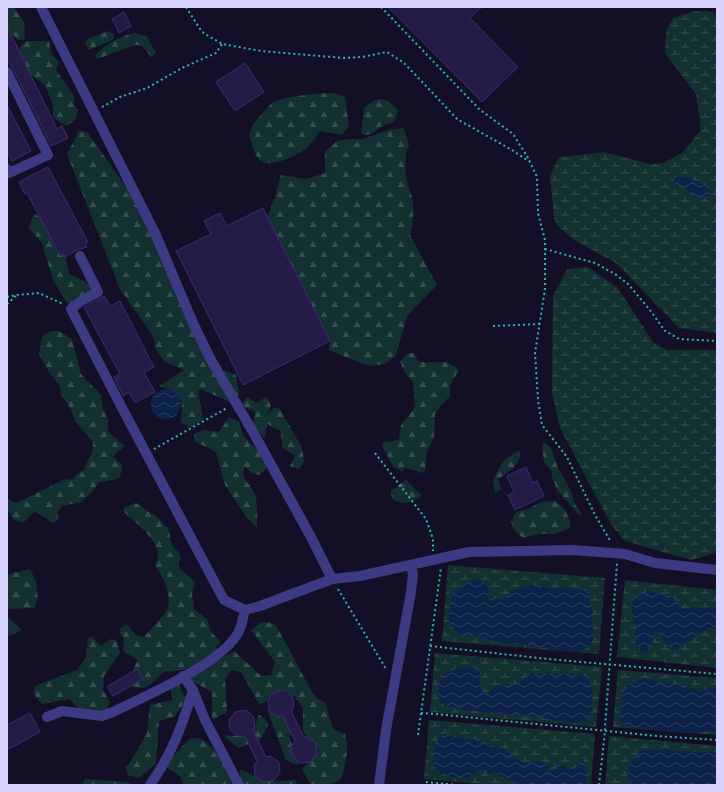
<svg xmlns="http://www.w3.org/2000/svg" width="724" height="792" font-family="'IBM Plex Sans',sans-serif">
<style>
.forest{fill:url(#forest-firs)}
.wetland{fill:url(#wetland-marsh)}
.water{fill:url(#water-waves)}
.building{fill:#241b47;stroke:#3b2d73}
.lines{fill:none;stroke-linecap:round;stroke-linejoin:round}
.path{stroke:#2fb8b0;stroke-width:2;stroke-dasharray:2 3;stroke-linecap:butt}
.minor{stroke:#3d3a85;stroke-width:10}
</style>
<defs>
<pattern id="forest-firs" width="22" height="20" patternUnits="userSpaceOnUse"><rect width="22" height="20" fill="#12302f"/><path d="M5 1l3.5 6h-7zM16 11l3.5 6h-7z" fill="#344d4e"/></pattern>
<pattern id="wetland-marsh" width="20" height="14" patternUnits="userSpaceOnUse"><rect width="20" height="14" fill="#12302f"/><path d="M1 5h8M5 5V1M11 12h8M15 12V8" fill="none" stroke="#344d4e"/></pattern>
<pattern id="water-waves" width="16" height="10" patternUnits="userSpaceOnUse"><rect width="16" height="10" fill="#0c2248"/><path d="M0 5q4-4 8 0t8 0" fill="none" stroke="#2f4163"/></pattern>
</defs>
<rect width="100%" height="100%" fill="#130f26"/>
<path class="forest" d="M7 7H14L24 22 25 38 23 40 17 39 7 29Z
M108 31 114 34 113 40 89 50 85 43 87 39Z
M136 33 147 37 156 53 151 57 142 46 136 45 97 59 95 55C105 44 122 35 136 33Z
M26 41H49L51 53 59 62 56 70 74 96V105L78 110 76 119 67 126 53 118V105L45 86 28 72 20 53V47Z
M334 93 345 97 349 126 342 135 320 131C315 137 310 146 304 150 295 156 271 168 261 161 254 156 252 143 249 136 250 128 254 123 259 117 263 113 268 107 272 103 283 96 320 93 334 93Z
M380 99 388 101 398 110 395 121 380 127 372 134 365 135 361 133 364 108 371 102Z
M404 128 409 145C404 155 405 172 407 182 408 187 411 192 412 197 415 210 413 222 410 235L437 285 407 316 396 355 385 364 368 366 329 350 330 341 267 217 275 197 281 175 306 179 325 173V152L337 141 349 139H363L389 130Z
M79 131 87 132 145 213 229 402 201 389 198 391 203 419 193 427H188L181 422 182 402 172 390 159 386 184 370 165 362 156 350 153 336 120 289 67 154Z
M34 213 50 225 66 258 69 274 87 283 92 290 72 304 67 303 53 280 42 243 29 228Z
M51 331H59L72 339 81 374 101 395 103 409 108 420V432L125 446 113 456 122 465 120 477 113 480 99 482 93 491 81 502 62 506 57 512 59 519 53 523 35 511 23 523 14 520 7 509V497L13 502 17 503 63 480 73 479 77 474 84 470 93 449V442L75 421 71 409 62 396 59 385 49 372 39 354 41 340 44 335Z
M409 353H413L419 362H447L459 370 450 385V396L440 406 435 415 434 438 427 451 425 470 423 473 405 468 402 471 393 467 382 445 384 442 399 440 401 425 411 413 415 406 413 383 404 371 400 361Z
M223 370 236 375 239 394 234 400Z
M247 397 256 403 266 397 271 405 268 414 274 407 280 409 302 448 304 461 299 469 290 466 295 456 282 447 281 431 267 424 265 439 253 425 255 412 241 405Z
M229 417 239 421 243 435 267 461 266 469 260 475 251 473 245 466C240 480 249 482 254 492 258 499 257 518 257 527L247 518 225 485 216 452 194 441V434L204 430 219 432Z
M545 443 551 448 558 468 571 491 575 504 582 514 579 515 557 490 552 477 551 470 544 462 542 444Z
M518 451H520C521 466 509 471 498 479L501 489 495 493 493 480 503 461Z
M406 480 422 496C410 502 405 506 392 499L391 491Z
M555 501C565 507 569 516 571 527L556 534H539L523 538 516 532 511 522 516 512 528 509 541 502Z
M136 503 157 517 168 528 172 545 178 552 181 558 178 564 180 569 195 582 192 593 194 609 207 619 211 632 221 642 216 647 217 650 198 663 183 670 164 672 146 688 133 687 129 677 138 660 123 651 124 638 120 634V629L126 624 136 635 144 637C150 630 163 617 167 610 173 596 163 576 155 565 156 563 157 559 158 556 159 540 135 522 124 512V508Z
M30 569 36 581 38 598 34 608 7 609V577L9 574Z
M7 616 22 630 7 637Z
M262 622 273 623 277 627 312 692 319 700 325 702 333 729 345 734C349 746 346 769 340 780L327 785H311L302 769 319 751 303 731V708L294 696 277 691 274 692 268 700 260 705 241 672 232 670 225 679 227 711 225 713 214 719 212 718V692L192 681 191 676 234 651 261 676 271 675 275 662 251 630Z
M92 637 101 646 111 639 116 640 120 653 104 676 103 690 110 702 102 720 82 713 70 699 42 704 34 694 35 686 77 670 86 657 88 638Z
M178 683 186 699 185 702 174 717 159 721 156 764 139 778 128 775 125 767 129 764 147 733 150 705 173 700 170 686Z
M267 710 295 722 289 737 300 763 297 765 286 760Z
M260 715 266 720 268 725 261 739 238 748 223 735 253 737 258 716Z
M192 738C195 738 198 738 201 739 216 746 227 770 232 785H184L180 776 165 766 187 741Z
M242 770 255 776 263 782 295 780 298 785H243L239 771Z
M85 779 128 782 130 785H82Z"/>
<path class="wetland" d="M695 11H709L717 14V333L679 328 617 264 573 239 557 225 554 218 550 176 559 157 605 152 650 164 664 163 683 152 701 130 696 94 665 53 666 31 673 18Z
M588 267 618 288 653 342 667 350H717V543L715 553 691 560 625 541 612 526 560 428 552 392 553 296 567 269Z
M448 565 605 578 599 654 442 641Z
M625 580 717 590V668L617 657Z
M435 653 602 667 596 727 430 712Z
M618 670 717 678V735L613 727Z
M429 720 595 734 591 785H491L424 779Z
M609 736 717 746V785H605Z"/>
<path class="water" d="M680 176C690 178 709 184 712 194L699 199 686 188 677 185 674 182V179Z
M151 404a15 15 0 1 1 30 0a15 15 0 1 1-30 0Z
M479 579 490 590 488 595V601L495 599H504L510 592 531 585 550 588 584 590 590 595 593 629V639L589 647 579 652 563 651 512 643 494 642 477 636 459 635 453 628 448 619C450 611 450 603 452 596 455 586 470 583 479 579Z
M647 591C667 594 670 592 683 609L697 607 717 608V630L708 628 691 640 672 650 664 641 659 632 654 633 652 647 644 652 641 651 635 643 636 629 632 610 633 600Z
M472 667 480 672 478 680 482 691 488 694 496 685 502 686 519 684 528 674H576L587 676 591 685 592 700 591 715 586 722 572 723 529 716 464 710 445 706 439 700 437 693 439 683 445 673 456 669Z
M644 678 661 682 683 685 699 691 709 688H717V732C708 730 698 733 689 733 675 732 625 730 619 720L623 693 630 683Z
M446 733 457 738 474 739 486 745 504 749 518 760 526 763 543 761 547 765 550 770 555 771 558 765H562L567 768 574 769 579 765 581 758C588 764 586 775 586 783L585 785C556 785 518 791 495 772L488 773 486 770H477L467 778C455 777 443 777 435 768 432 757 433 737 446 733Z
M641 750C666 749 692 753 717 752V785H632V782L627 776 630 764Z"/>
<path class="building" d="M388 7H482L470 18 518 67 482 102Z
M124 12 131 26 119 33 112 19Z
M7 26 57 129 62 126 68 138 51 146 13 69 7 60Z
M245 63 264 92 235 111 216 82Z
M7 105 31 151 12 161 7 152Z
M48 167 88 242 85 243 87 247 77 250 65 257 64 254 60 256 27 193 25 194 19 182Z
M263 208 330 341 243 385 176 251 211 234 204 221 220 213 227 226Z
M104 296 110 306 120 301 154 367 144 372 155 392 135 403 129 392 123 396 114 377 120 374 84 307Z
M526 467 533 483 537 481 544 496 515 510 508 495 514 492 507 476Z
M137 669 143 679 113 696 107 687Z
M285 690 293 697 294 707 291 711 304 737H308L316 743 317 753 311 762 300 763 292 756 291 746 295 741 291 733 283 716 277 717 269 710 268 700 274 692Z
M246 710 254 717 255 727 253 730 266 757 270 756 279 762 280 773 273 781 263 782 255 776 254 766 257 761 245 736 239 737 230 730 229 720 235 712Z
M30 713 40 732 7 750V725Z"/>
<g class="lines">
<path class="path" d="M186 7 202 32 222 44 261 51 344 58 362 57 387 52 404 63 427 87 457 119 512 150 530 162 537 177 538 213 545 240V289L535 353 538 400 542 425 567 457 595 515 611 542
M381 7 479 109 513 134 530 161
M102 107 120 97 147 88 182 68 216 53 222 44
M545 249 595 263 615 274 628 284 650 310 665 331 679 339 717 341
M7 297 16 295 39 293 63 304
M7 304 16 296
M493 326 540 324
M154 449 227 408
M375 453 426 519 433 539V551
M338 589 386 669
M430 646 548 659 717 674
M421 713 436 714 657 736 717 740
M418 735 441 568
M426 782 457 785
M599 785 604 741 617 563"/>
<path class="minor" d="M41 7 155 233 193 323 211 360 253 432 311 537 332 579
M7 72 48 155 9 173 7 169
M245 610 260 606 332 579 360 576 469 552 573 550 625 554 655 563 717 570
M183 676 193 690 205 720 239 785
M47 717 62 711 102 716 113 712C145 696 224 663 239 631 242 625 243 617 245 610L224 600 120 404 71 309 81 301 98 292 80 256
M150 785C172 754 182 726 193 690
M379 785 386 730 411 592 413 575 411 565"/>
</g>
<rect width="724" height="792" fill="none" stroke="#d9d4ff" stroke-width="16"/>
</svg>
